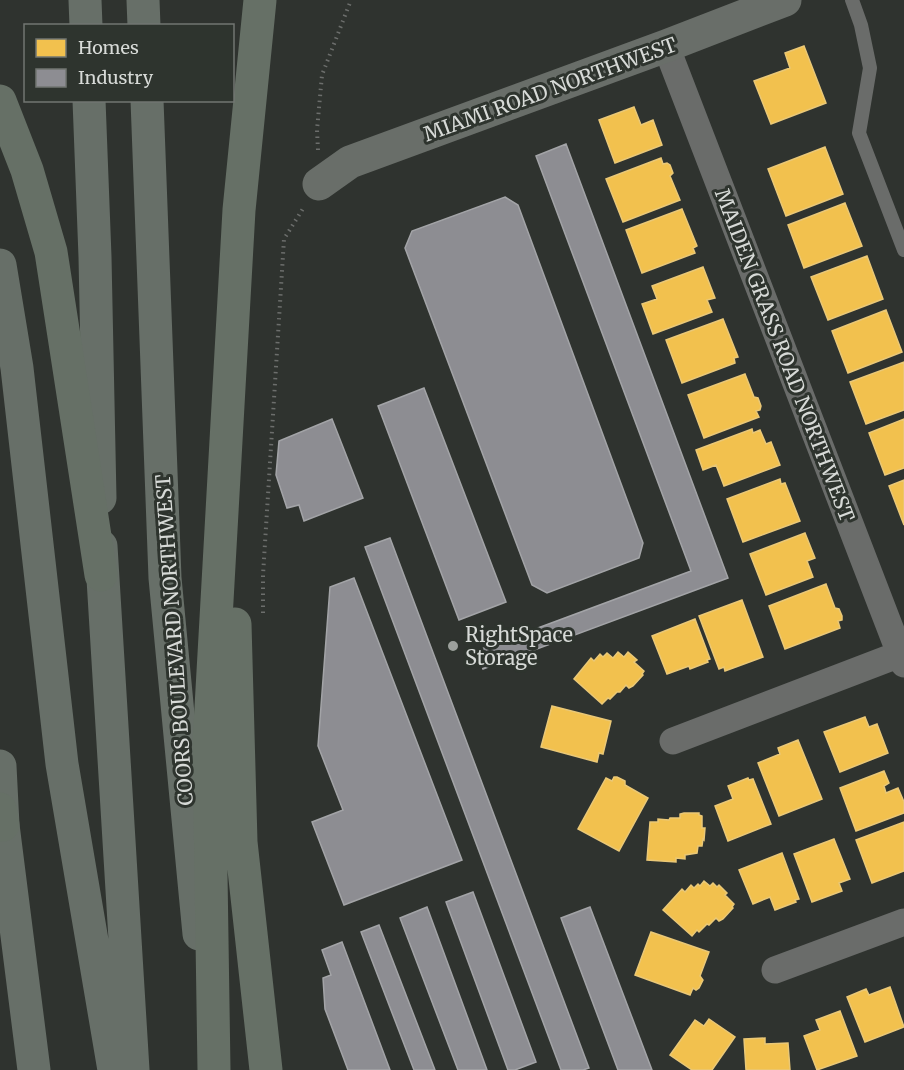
<svg xmlns="http://www.w3.org/2000/svg" width="904" height="1070" font-family="Merriweather,serif">
<style>
.homes{fill:#f2c14e;stroke:#eac877;stroke-width:1.5}
.industry{fill:#8d8d92;stroke:#a3a4a7;stroke-width:1.5}
.lines{fill:none;stroke-linecap:round;stroke-linejoin:round}
.path{stroke:#6c6e6c;stroke-width:4;stroke-dasharray:1.5 4.5;stroke-linecap:butt}
.lane{stroke:#6a6c6a;stroke-width:14}
.street{stroke:#6a6c6a;stroke-width:27}
.secondary{stroke:#696e69;stroke-width:33}
.primary{stroke:#676f68;stroke-width:33}
.highway{stroke:#667066;stroke-width:33}
.poi-dot{fill:#9ca09c;stroke:#2e342e;stroke-width:2}
.labels{text-anchor:middle;dominant-baseline:central;stroke-width:6;stroke-linejoin:round;paint-order:stroke}
.street-label{font-size:20px;fill:#d7dad7;stroke:#2e342e}
.poi-label{font-size:20px;fill:#d7dad7;stroke:#2e342e;text-anchor:start}
</style>
<rect width="100%" height="100%" fill="#2f332f"/>
<path class="homes" d="M804 46 826 103 771 124 754 81 790 68 785 53Z
M634 107 641 125 653 120 662 145 615 163 599 120Z
M825 147 843 194 786 216 768 169Z
M661 158 663 164 667 163 670 165 673 173 670 176 680 200 623 222 606 179Z
M845 203 862 246 804 268 788 225Z
M682 209 697 246 693 248 695 253 642 273 626 230Z
M867 256 883 299 828 320 811 277Z
M703 267 715 298 707 300 712 312 653 334 642 304 657 299 652 286Z
M886 310 902 352 848 373 832 331Z
M723 319 738 357 734 358 735 363 682 383 666 340Z
M904 362V410L866 424 850 382Z
M745 374 754 397 758 398 761 406 760 410 756 411 759 417 704 438 688 395Z
M904 419V468L885 475 869 433Z
M752 429 753 433 760 430 766 444 771 442 780 465 724 486 716 465 703 470 696 450Z
M780 479 781 484 785 483 800 521 743 542 727 499Z
M904 480V525L889 486Z
M805 533 815 558 807 561 813 577 766 595 750 554Z
M826 584 835 608 839 609 842 616V620L838 621 840 628 785 649 769 606Z
M742 600 763 657 725 671 724 667 719 669 699 616Z
M695 619 710 659 707 660 708 662 690 669 689 666 667 674 652 636Z
M618 652 624 657 628 652 637 660 634 662 644 671 642 674 643 675 633 686 629 688 626 685 620 692H617L610 699 608 698 602 704 574 679 591 658 594 661 600 654 603 657 607 653 613 658Z
M552 706 611 721 603 754 599 753 597 762 541 747Z
M865 717 869 727 877 724 888 753 840 772 824 732Z
M798 740 822 799 779 816 758 763 780 754 778 748Z
M884 771 889 783 884 786 886 793 898 788 904 802V813L856 831 840 788Z
M614 777H617L625 781V785L648 798 619 851 578 829 606 778 612 781Z
M748 778 749 780 753 779 771 824 728 841 715 806 733 799 728 786Z
M684 813H699V815L702 816V828H705L704 840 703 839 702 846H698L697 853 685 855V859L676 858V862L647 860 650 822H658V819L669 820 670 818H680V814Z
M904 822V871L872 883 856 840Z
M834 839 850 879 839 883 842 891 812 902 794 854Z
M782 853 799 899 795 900 796 902 775 910 770 897 753 904 739 870Z
M704 881 710 886 713 883 717 887 719 885 727 893 725 895 734 904 732 907 733 908 723 919 719 921 716 918 709 925 707 924 699 932 697 930 692 936 663 910 682 889 685 892 691 885 694 888 698 884 700 886Z
M651 932 709 952 700 976 703 980 699 988 696 990 693 988 690 995 635 975Z
M890 987 904 1027 865 1042 847 997 866 989 869 995Z
M840 1011 857 1056 817 1070 804 1036 820 1030 816 1020Z
M709 1019 735 1037 712 1070H692L670 1055 695 1020 704 1026Z
M765 1038V1044L788 1043 790 1070H746L744 1039Z"/>
<path class="industry" d="M566 144 728 578 483 669 476 651 691 571 536 156Z
M505 197 518 205 643 543 639 558 547 593 532 585 405 248 412 231Z
M424 388 506 602 459 620 378 406Z
M332 419 363 498 304 521 299 505 287 508 276 475 279 441Z
M390 538 589 1068 583 1070H561L365 547Z
M354 578 462 860 344 905 312 822 343 810 318 746 330 587Z
M473 892 536 1062 515 1070H508L446 902Z
M427 907 487 1070H458L400 918Z
M590 907 652 1070H618L561 918Z
M379 925 435 1070H414L361 932Z
M342 942 390 1070H348L325 1009 323 978 331 975 322 950Z"/>
<g class="lines">
<path class="path" d="M318 150 317 130 322 75 351 0
M263 613V575L284 239 304 207"/>
<path class="lane" d="M852 0 861 25 870 68 859 133 904 250"/>
<path class="street" d="M666 46 904 664
M673 741 900 654
M775 970 904 922"/>
<path class="secondary" d="M319 184 350 162 666 46 785 0"/>
<path class="primary" d="M85 0 86 26
M143 0 144 26
M89 100 95 257 100 498
M147 100 165 578 199 934
M0 265 17 368 62 764 114 1070
M101 546 133 1070
M0 766 3 825 34 1070"/>
<path class="highway" d="M0 101 27 170 51 252 101 575
M235 624 241 842 266 1070
M0 809 3 825
M214 1070 209 743 239 210 260 0"/>
</g>
<circle class="poi-dot" cx="453" cy="646" r="6"/>
<g class="labels">
<g class="street-label">
<text transform="translate(550 89) rotate(-20)">MIAMI ROAD NORTHWEST</text>
<text transform="translate(785 355) rotate(69)">MAIDEN GRASS ROAD NORTHWEST</text>
<text transform="translate(174 640) rotate(-94)">COORS BOULEVARD NORTHWEST</text>
</g>
<g class="poi-label">
<text x="465" y="634">RightSpace<tspan x="465" dy="23">Storage</tspan></text>
</g>
</g>
<rect x="24" y="24" width="210" height="78" fill="#2e342e" stroke="#727672" stroke-width="1.5"/>
<rect x="36" y="39" width="30" height="18" fill="#f2c14e" stroke="#727672" stroke-width="1.5"/>
<text x="78" y="54" font-size="18" fill="#d7dad7">Homes</text>
<rect x="36" y="69" width="30" height="18" fill="#8d8d92" stroke="#727672" stroke-width="1.5"/>
<text x="78" y="84" font-size="18" fill="#d7dad7">Industry</text>
</svg>
